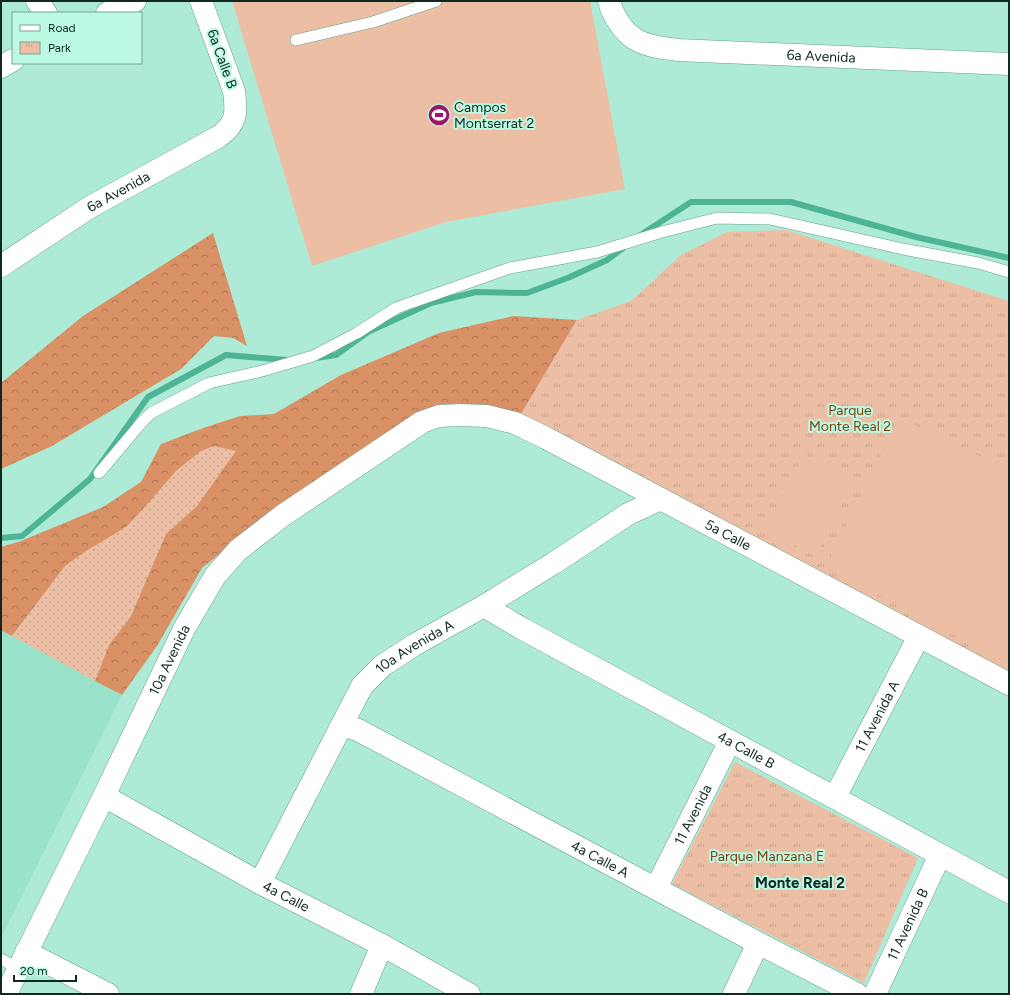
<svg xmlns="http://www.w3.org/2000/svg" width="1010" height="995" font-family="Figtree,sans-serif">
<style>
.built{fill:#9be2ca}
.grass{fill:url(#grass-dots)}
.forest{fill:url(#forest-crowns)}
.park{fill:url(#park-tufts)}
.pitch{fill:#ecbea4}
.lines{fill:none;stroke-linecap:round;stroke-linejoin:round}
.stream{stroke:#4eb496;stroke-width:6}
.lane-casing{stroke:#649f8c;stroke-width:12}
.street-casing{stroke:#649f8c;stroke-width:23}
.secondary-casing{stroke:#649f8c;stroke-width:23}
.lane{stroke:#fff;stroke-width:11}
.street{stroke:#fff;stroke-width:22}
.secondary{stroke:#fff;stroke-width:22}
.labels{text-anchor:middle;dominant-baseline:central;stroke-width:4;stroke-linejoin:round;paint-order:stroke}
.street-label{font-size:14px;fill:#0f2820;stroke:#bbf9e3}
.poi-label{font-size:14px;fill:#0f2820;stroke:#bbf9e3;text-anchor:start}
.park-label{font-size:14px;fill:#83400f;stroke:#bbf9e3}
.neighbourhood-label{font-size:15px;font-weight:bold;fill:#0f2820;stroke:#bbf9e3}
</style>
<defs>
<pattern id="grass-dots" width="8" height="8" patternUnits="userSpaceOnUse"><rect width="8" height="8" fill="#ecbea4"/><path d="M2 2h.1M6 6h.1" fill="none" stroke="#c9a38d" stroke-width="1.8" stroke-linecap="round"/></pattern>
<pattern id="forest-crowns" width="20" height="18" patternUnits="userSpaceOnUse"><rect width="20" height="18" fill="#da9166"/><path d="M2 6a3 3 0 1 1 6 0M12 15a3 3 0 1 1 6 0" fill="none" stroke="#af7654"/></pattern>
<pattern id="park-tufts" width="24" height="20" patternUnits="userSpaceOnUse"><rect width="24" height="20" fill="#ecbea4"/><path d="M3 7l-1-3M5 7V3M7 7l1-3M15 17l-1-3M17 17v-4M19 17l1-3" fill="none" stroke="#c9a38d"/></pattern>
</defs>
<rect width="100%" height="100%" fill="#aeebd6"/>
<path class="built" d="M1 630 122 695 1 938Z"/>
<path class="grass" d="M214 446 237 451 197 506 166 534 131 616 109 645 95 681 12 636 65 566 86 551 152 499 176 471 201 451Z"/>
<path class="forest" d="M213 233 247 346 233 338 214 336 181 369 52 446 1 469V383L83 316Z
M513 316 577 320 517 421H415L259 522 202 568 157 646 122 695 95 681 109 645 131 616 166 534 197 506 236 451 214 446 201 451 176 471 152 499 126 527 86 551 65 566 12 636 1 630V547L21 541 103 507 141 482 161 444 203 428 240 416 274 414 341 375 439 333Z"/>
<path class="park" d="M786 230 1009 301V681L517 421 577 320 631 301 681 255 727 232Z
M735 762 918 858 864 983 672 884Z"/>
<path class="pitch" d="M232 1H590L625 189 446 222 312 266Z
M899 417 1009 471V664L826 567Z
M804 454 855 480 815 556 765 530Z"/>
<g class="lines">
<path class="stream" d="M639 236 691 202H791L916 237 1009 258
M316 358 336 355 368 332 431 303 476 292 527 293 570 277 607 260 623 248
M1 538 22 536 90 479 148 397 226 355 287 360"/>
<g class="lane-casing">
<path id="lane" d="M296 40 373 22 436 1
M99 473 142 422 151 413 209 383 262 371 313 356 357 333 396 308 510 268 597 252 662 232 717 218 770 219 903 249 978 263 1009 272
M1 959 18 969"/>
</g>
<g class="street-casing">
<g id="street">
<path d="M37 1 46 13"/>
<path id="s1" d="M609 1C612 14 623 32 635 39 648 47 664 48 678 50L1009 64"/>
<path id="s2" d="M1 266 90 207 218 137C237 124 237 113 234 91L201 1"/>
<path id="s3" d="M484 606 521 628 1009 892"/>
<path id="s4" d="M343 725 358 730 758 943 857 994"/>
<path id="s5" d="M104 796 260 883 382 945 469 994"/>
<path id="s6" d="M835 797 919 636"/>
<path id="s7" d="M260 883 362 686 382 666 414 645 484 606 554 563 628 514 661 499"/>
<path id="s8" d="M656 888 730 741"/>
<path d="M26 952 108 994"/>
<path id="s9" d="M6 994 104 796 184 629 215 576 238 550 282 516 422 422 439 416 460 415 487 416 515 423 546 438 1009 684"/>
<path d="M361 994 382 945"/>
<path d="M734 994 758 943"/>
<path id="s10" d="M875 994 940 855"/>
</g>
</g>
<g class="secondary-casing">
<path id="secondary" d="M107 13 135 1
M1 67 13 60"/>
</g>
<use href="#lane" class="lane"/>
<use href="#street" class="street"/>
<use href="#secondary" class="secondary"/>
</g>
<defs>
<g id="stadium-disc" transform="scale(1.15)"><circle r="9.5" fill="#9d1666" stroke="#bbf9e3"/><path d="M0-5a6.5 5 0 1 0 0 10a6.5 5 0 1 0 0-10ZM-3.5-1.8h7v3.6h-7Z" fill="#fff"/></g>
</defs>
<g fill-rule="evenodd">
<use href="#stadium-disc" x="439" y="115"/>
</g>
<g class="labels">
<g class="street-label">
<text stroke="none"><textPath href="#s1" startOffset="235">6a Avenida</textPath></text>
<text transform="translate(222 59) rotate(70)">6a Calle B</text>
<text stroke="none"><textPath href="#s2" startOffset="139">6a Avenida</textPath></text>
<text stroke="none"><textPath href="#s9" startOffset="1062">5a Calle</textPath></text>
<text stroke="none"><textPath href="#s7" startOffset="288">10a Avenida A</textPath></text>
<text stroke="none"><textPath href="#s9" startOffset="372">10a Avenida</textPath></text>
<text stroke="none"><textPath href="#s6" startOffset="91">11 Avenida A</textPath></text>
<text stroke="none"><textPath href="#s3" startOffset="299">4a Calle B</textPath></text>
<text stroke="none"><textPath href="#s8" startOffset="82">11 Avenida</textPath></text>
<text stroke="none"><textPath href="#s4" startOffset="290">4a Calle A</textPath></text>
<text stroke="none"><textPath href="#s5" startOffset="208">4a Calle</textPath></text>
<text stroke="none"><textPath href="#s10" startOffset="77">11 Avenida B</textPath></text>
</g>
<g class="poi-label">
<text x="454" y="107">Campos<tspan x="454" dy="16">Montserrat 2</tspan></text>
</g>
<g class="park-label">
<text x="850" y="410">Parque<tspan x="850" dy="16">Monte Real 2</tspan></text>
<text x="767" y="856">Parque Manzana E</text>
</g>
<g class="neighbourhood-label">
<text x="800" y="883">Monte Real 2</text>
</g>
</g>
<rect width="1010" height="995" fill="none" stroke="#0f2820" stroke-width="4"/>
<rect x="12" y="12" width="130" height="52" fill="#bbf9e3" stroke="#76a595"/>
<rect x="20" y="25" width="20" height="6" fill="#ffffff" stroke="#76a595"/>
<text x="48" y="32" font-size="12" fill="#0f2820">Road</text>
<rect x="20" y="42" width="20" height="12" fill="url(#park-tufts)" stroke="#76a595"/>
<text x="48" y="52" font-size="12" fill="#0f2820">Park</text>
<path d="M14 975v6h62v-6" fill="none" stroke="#0f2820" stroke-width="2"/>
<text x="20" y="975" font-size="12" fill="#0f2820" stroke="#bbf9e3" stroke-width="3" paint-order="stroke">20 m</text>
</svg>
